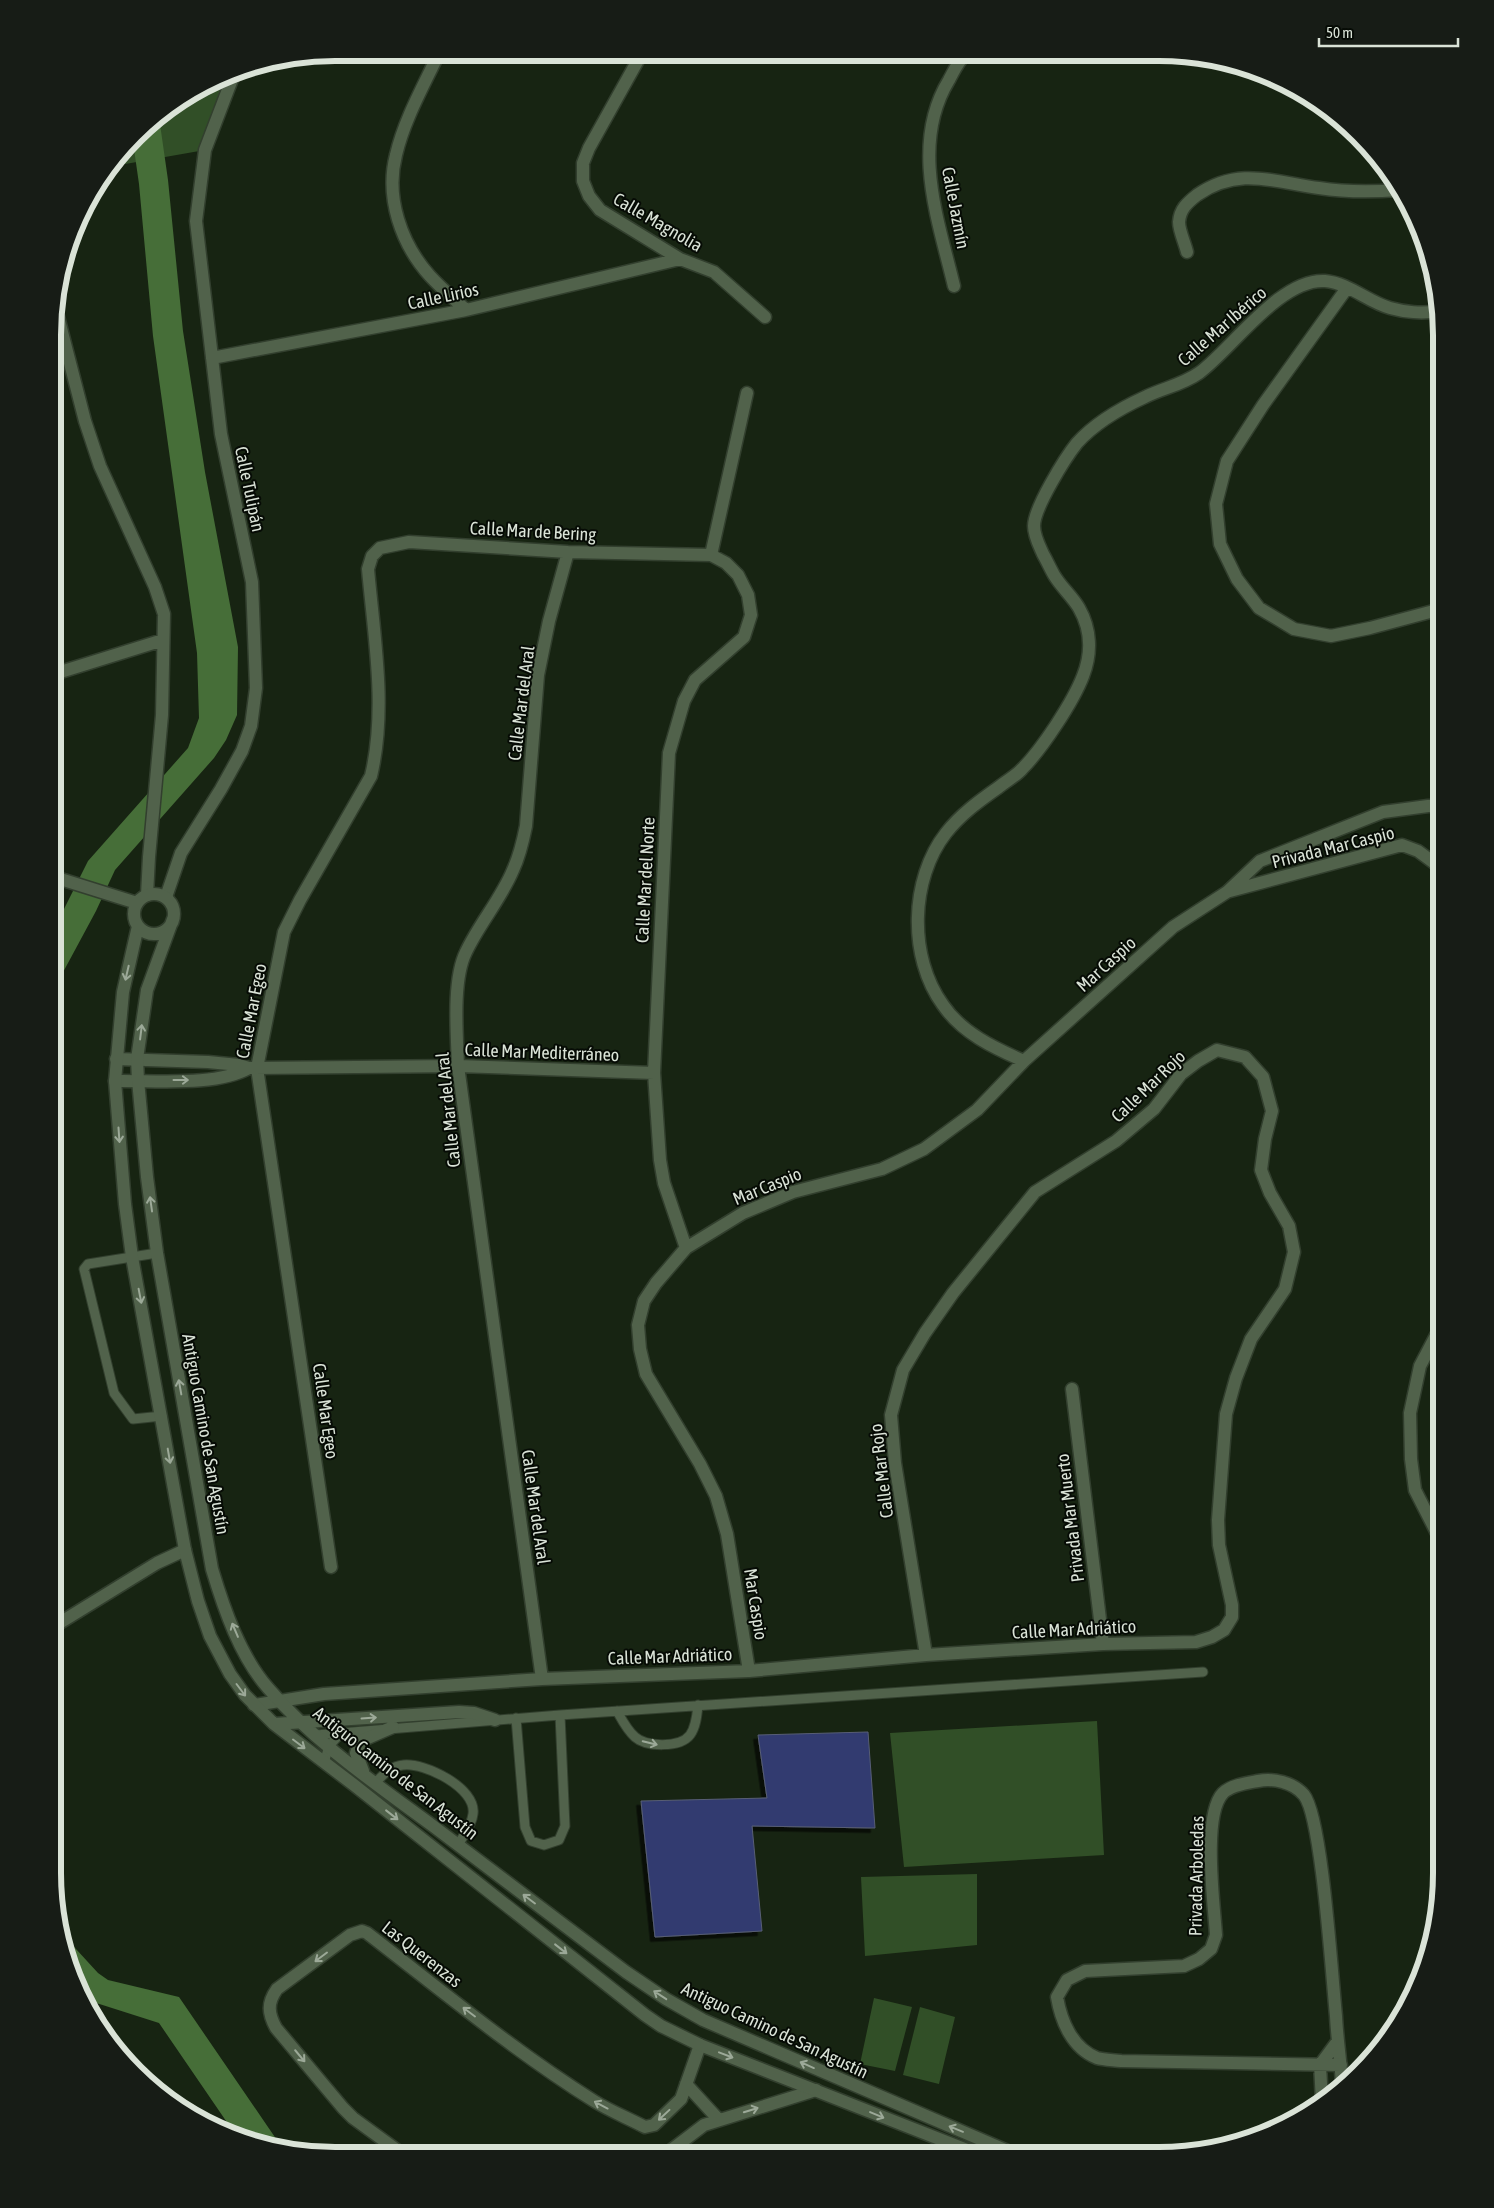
<svg xmlns="http://www.w3.org/2000/svg" width="1494" height="2208" font-family="'Asap Condensed',sans-serif">
<style>
.green{fill:#314f27}
.water{fill:#466e38}
.building{fill:#303b70;stroke:#585e75;filter:url(#shadow)}
.lines{fill:none;stroke-linecap:round;stroke-linejoin:round}
.service-casing{stroke:#323f2e;stroke-width:11}
.minor-casing{stroke:#323f2e;stroke-width:15}
.tertiary-casing{stroke:#323f2e;stroke-width:15}
.service{stroke:#51624b;stroke-width:9}
.minor{stroke:#51624b;stroke-width:12}
.tertiary{stroke:#51624b;stroke-width:12}
.oneway{stroke:#9ca998}
.labels{text-anchor:middle;dominant-baseline:central;stroke-width:4;stroke-linejoin:round;paint-order:stroke}
.street-label{font-size:18px;fill:#dae3d7;stroke:#060b05}
.rim{fill:none;stroke:#dae3d7;stroke-width:6}
</style>
<defs>
<filter id="shadow"><feDropShadow dx="-4.5" dy="4.5" stdDeviation="0" flood-color="#0009"/></filter>
</defs>
<rect width="100%" height="100%" fill="#172412"/>
<path class="green" d="M234 74 205 150 114 166 149 123Z
M1097 1721 1104 1855 904 1867 890 1733Z
M977 1874V1945L865 1956 861 1877Z
M874 1998 912 2007 895 2071 860 2064Z
M920 2007 955 2017 939 2084 903 2075Z"/>
<path class="water" d="M159 117 168 180 183 331 205 472 238 647 237 715 226 740 214 758 115 870 96 911 54 989V929L88 861 188 748 199 718 197 653 153 336 139 184 133 142 149 123Z
M65 1937 98 1973 108 1980 179 1997 283 2149 237 2137 159 2023 90 2001 79 1989 74 1981Z"/>
<path class="building" d="M868 1732 875 1828 752 1826 762 1931 655 1937 641 1801 767 1798 758 1735Z"/>
<g class="lines">
<g class="service-casing">
<path id="service" d="M157 1253 88 1264 84 1269 114 1393 133 1419 162 1416
M617 1711C622 1720 627 1730 635 1737 646 1747 680 1748 690 1735 696 1727 697 1715 698 1705
M516 1718 525 1827 531 1841 544 1845 559 1840 565 1826 560 1715
M316 1735 560 1715 1203 1672
M324 1763 329 1746 342 1732
M375 1783C383 1775 391 1766 403 1765 424 1762 477 1788 473 1814 472 1825 463 1836 458 1845"/>
</g>
<g class="minor-casing">
<path id="minor" d="M439 53C424 85 404 120 396 155 385 197 401 244 430 276 441 288 454 299 466 310
M642 53 589 148 583 163V181L589 196 600 210 680 259 714 272 765 317
M1187 252C1185 243 1179 231 1179 222 1180 209 1187 203 1197 195 1239 166 1274 182 1319 188 1345 192 1372 192 1399 190
M954 286C938 219 910 144 949 80 954 71 958 61 966 54
M1347 288 1263 405 1227 461 1216 504 1220 544 1237 579 1259 608 1294 629 1331 636 1370 628 1441 609
M55 305 85 421 100 466 155 587 164 614 162 715 149 857 147 895
M212 358 466 310 680 259
M711 555 747 393
M54 674 163 640
M1230 891 1402 845 1418 851 1441 868
M166 897 181 853 221 789 242 751 251 726 256 688 252 582 221 434 196 221 205 150 234 74
M116 1059 208 1062 239 1065 249 1068 458 1066 654 1073
M1024 1061C994 1048 962 1033 943 1005 908 957 910 879 946 833 961 814 979 801 999 787 1006 781 1016 776 1022 769 1042 749 1073 702 1083 676 1092 653 1091 629 1079 608 1072 596 1061 587 1054 575 1050 568 1047 561 1043 554 1039 545 1034 536 1034 526 1034 508 1065 458 1077 443 1095 423 1121 408 1145 397 1163 388 1182 385 1199 373 1232 349 1280 278 1325 281 1349 283 1368 302 1390 308 1404 312 1423 314 1437 311
M115 1081C154 1080 215 1087 249 1068
M1072 1389 1103 1644
M1441 1541 1415 1490 1411 1459 1410 1413 1420 1366 1441 1326
M331 1567 257 1068 284 932 300 900 371 776C387 709 374 637 368 569L372 556 380 548 409 542 568 552 711 555 726 563 738 575 748 595 751 615 744 637 695 680 684 701 669 753 654 1073 660 1160 664 1183 686 1248
M53 1627 157 1563 185 1550
M749 1671 727 1534 716 1496 700 1464 646 1374 640 1349 638 1325 644 1301 656 1283 686 1248 743 1213 793 1192 882 1169 924 1149 977 1110 1024 1061 1173 927 1227 892 1260 861 1383 812 1428 806H1441
M542 1679 458 1066C457 1035 452 980 466 952 479 924 501 899 513 870 520 855 523 841 526 826L538 675 549 621 568 552
M254 1705 324 1694 542 1679 749 1671 926 1655 1103 1644 1196 1642 1212 1637 1224 1630 1232 1617V1605L1219 1545 1218 1520 1226 1414 1236 1378 1251 1339 1285 1289 1294 1252 1289 1226 1270 1193 1261 1170 1265 1139 1272 1111 1263 1077 1245 1057 1217 1050 1198 1061 1181 1074 1154 1109 1116 1141 1035 1192 953 1293 925 1333 903 1370 891 1415 895 1463 926 1655
M1441 1847 1438 1811 1441 1803
M1341 2065 1121 2061C1114 2060 1104 2060 1097 2058 1072 2048 1061 2021 1057 1997L1067 1980 1085 1971 1184 1966 1199 1959 1211 1949 1216 1935C1214 1904 1202 1815 1223 1793 1231 1785 1247 1783 1258 1781 1273 1778 1293 1782 1304 1795 1322 1817 1332 1978 1336 2016 1337 2039 1341 2062 1342 2086
M686 2084 719 2120
M1322 2102 1320 2065 1337 2042
M401 2153 353 2118 343 2108 276 2028C268 2013 267 2003 277 1989L350 1935 362 1931 367 1933C441 1990 514 2051 594 2101 610 2111 628 2118 645 2127L654 2125 681 2099 700 2045
M666 2154 704 2125 816 2090"/>
</g>
<g class="tertiary-casing">
<path id="tertiary" d="M54 877 137 903
M134 914a20 20 0 1 1 40 0a20 20 0 1 1-40 0Z
M173 919 147 990 137 1059 138 1080 147 1177 157 1253 212 1569C224 1609 240 1656 268 1688 314 1742 376 1784 433 1826 497 1874 561 1923 626 1972L666 1999 703 2020 1017 2155
M138 926 123 992 115 1081 125 1204 132 1257 185 1550 198 1601 210 1636 230 1674 245 1695 274 1724 354 1785 645 2015 661 2026 700 2045 980 2155
M274 1724 459 1712 474 1713 495 1720
M363 1771 356 1753 361 1741 393 1727"/>
</g>
<use href="#service" class="service"/>
<use href="#minor" class="minor"/>
<use href="#tertiary" class="tertiary"/>
</g>
<defs><path id="oneway-shaft" d="M-6 0H5M1.5-3L5.5 0L1.5 3" fill="none" stroke-width="1.6" stroke-linecap="round" stroke-linejoin="round" transform="scale(1.25)"/></defs>
<g class="oneway">
<use href="#oneway-shaft" transform="translate(127 973) rotate(103)"/>
<use href="#oneway-shaft" transform="translate(141 1032) rotate(-83)"/>
<use href="#oneway-shaft" transform="translate(181 1080)"/>
<use href="#oneway-shaft" transform="translate(119 1135) rotate(86)"/>
<use href="#oneway-shaft" transform="translate(151 1204) rotate(-98)"/>
<use href="#oneway-shaft" transform="translate(140 1296) rotate(79)"/>
<use href="#oneway-shaft" transform="translate(180 1387) rotate(-100)"/>
<use href="#oneway-shaft" transform="translate(169 1456) rotate(80)"/>
<use href="#oneway-shaft" transform="translate(235 1630) rotate(-113)"/>
<use href="#oneway-shaft" transform="translate(241 1690) rotate(53)"/>
<use href="#oneway-shaft" transform="translate(369 1718) rotate(-4)"/>
<use href="#oneway-shaft" transform="translate(650 1743) rotate(14)"/>
<use href="#oneway-shaft" transform="translate(299 1744) rotate(37)"/>
<use href="#oneway-shaft" transform="translate(392 1815) rotate(38)"/>
<use href="#oneway-shaft" transform="translate(529 1899) rotate(-143)"/>
<use href="#oneway-shaft" transform="translate(561 1949) rotate(38)"/>
<use href="#oneway-shaft" transform="translate(321 1957) rotate(143)"/>
<use href="#oneway-shaft" transform="translate(660 1995) rotate(-147)"/>
<use href="#oneway-shaft" transform="translate(469 2012) rotate(-143)"/>
<use href="#oneway-shaft" transform="translate(726 2055) rotate(21)"/>
<use href="#oneway-shaft" transform="translate(300 2056) rotate(50)"/>
<use href="#oneway-shaft" transform="translate(807 2065) rotate(-156)"/>
<use href="#oneway-shaft" transform="translate(601 2105) rotate(-152)"/>
<use href="#oneway-shaft" transform="translate(751 2110) rotate(-17)"/>
<use href="#oneway-shaft" transform="translate(664 2115) rotate(137)"/>
<use href="#oneway-shaft" transform="translate(877 2115) rotate(23)"/>
<use href="#oneway-shaft" transform="translate(956 2129) rotate(-158)"/>
</g>
<g class="labels">
<g class="street-label">
<text transform="translate(956 208) rotate(79)">Calle Jazmín</text>
<text transform="translate(658 222) rotate(30)">Calle Magnolia</text>
<text transform="translate(443 296) rotate(-12)">Calle Lirios</text>
<text transform="translate(1222 326) rotate(-41)">Calle Mar Ibérico</text>
<text transform="translate(250 489) rotate(78)">Calle Tulipán</text>
<text transform="translate(533 531) rotate(3)">Calle Mar de Bering</text>
<text transform="translate(521 703) rotate(-83)">Calle Mar del Aral</text>
<text transform="translate(1333 847) rotate(-14)">Privada Mar Caspio</text>
<text transform="translate(645 880) rotate(-87)">Calle Mar del Norte</text>
<text transform="translate(1106 964) rotate(-42)">Mar Caspio</text>
<text transform="translate(251 1011) rotate(-79)">Calle Mar Egeo</text>
<text transform="translate(542 1052) rotate(2)">Calle Mar Mediterráneo</text>
<text transform="translate(1148 1086) rotate(-44)">Calle Mar Rojo</text>
<text transform="translate(448 1110) rotate(-96)">Calle Mar del Aral</text>
<text transform="translate(767 1186) rotate(-22)">Mar Caspio</text>
<text transform="translate(326 1411) rotate(82)">Calle Mar Egeo</text>
<text transform="translate(206 1434) rotate(80)">Antiguo Camino de San Agustín</text>
<text transform="translate(881 1471) rotate(-97)">Calle Mar Rojo</text>
<text transform="translate(536 1507) rotate(82)">Calle Mar del Aral</text>
<text transform="translate(1070 1518) rotate(-97)">Privada Mar Muerto</text>
<text transform="translate(756 1604) rotate(81)">Mar Caspio</text>
<text transform="translate(1074 1629) rotate(-3)">Calle Mar Adriático</text>
<text transform="translate(670 1656) rotate(-2)">Calle Mar Adriático</text>
<text transform="translate(396 1773) rotate(38)">Antiguo Camino de San Agustín</text>
<text transform="translate(1196 1876) rotate(-89)">Privada Arboledas</text>
<text transform="translate(422 1954) rotate(38)">Las Querenzas</text>
<text transform="translate(775 2030) rotate(25)">Antiguo Camino de San Agustín</text>
</g>
</g>
<path d="M0 0H1494V2208H0ZM335 61H1159A274 274 0 0 1 1433 335V1873A274 274 0 0 1 1159 2147H335A274 274 0 0 1 61 1873V335A274 274 0 0 1 335 61Z" fill="#171c16" fill-rule="evenodd"/>
<path class="rim" d="M335 61H1159A274 274 0 0 1 1433 335V1873A274 274 0 0 1 1159 2147H335A274 274 0 0 1 61 1873V335A274 274 0 0 1 335 61Z"/>
<path d="M1319 38v8h139v-8" fill="none" stroke="#dae3d7" stroke-width="2.5"/>
<text x="1326" y="38" font-size="15" fill="#dae3d7" stroke="#060b05" stroke-width="4" paint-order="stroke">50 m</text>
</svg>
